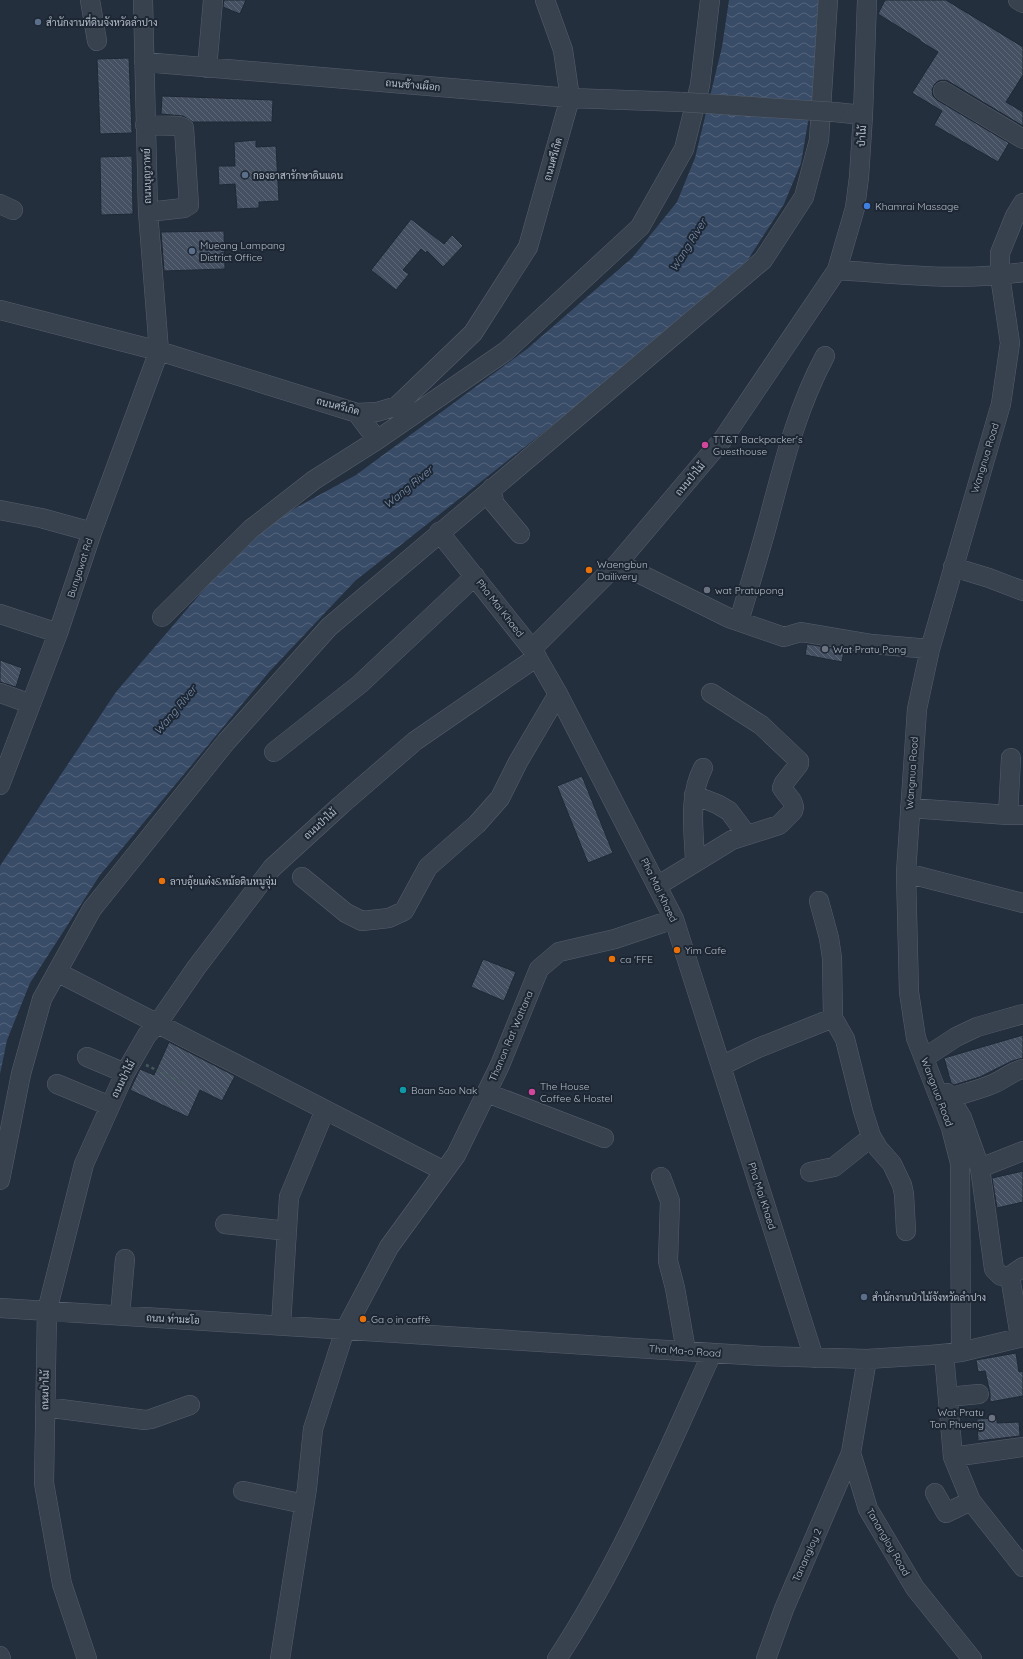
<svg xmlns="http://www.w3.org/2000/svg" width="1023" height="1659" font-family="Quicksand,Sarabun,sans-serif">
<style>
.water{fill:url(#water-waves)}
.building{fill:url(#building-back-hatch);stroke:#1f2835}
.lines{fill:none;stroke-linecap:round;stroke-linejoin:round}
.minor-casing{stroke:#565f6c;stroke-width:20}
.path{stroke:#44595c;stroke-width:2.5;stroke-dasharray:3 3;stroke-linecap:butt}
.minor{stroke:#38414e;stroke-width:19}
.minor-bridge-casing{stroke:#565f6c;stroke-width:20;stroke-linecap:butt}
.minor-bridge{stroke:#38414e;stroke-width:19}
.service-dot{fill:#5c6f8a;stroke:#1d2633;stroke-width:1.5}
.shop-dot{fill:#3f7fe0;stroke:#1d2633;stroke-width:1.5}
.hotel-dot{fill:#d1479c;stroke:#1d2633;stroke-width:1.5}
.food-dot{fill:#e8710a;stroke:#1d2633;stroke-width:1.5}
.worship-dot{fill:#6b7280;stroke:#1d2633;stroke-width:1.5}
.culture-dot{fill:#0f9aa8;stroke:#1d2633;stroke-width:1.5}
.labels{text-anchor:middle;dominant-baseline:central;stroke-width:4;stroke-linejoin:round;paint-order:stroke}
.poi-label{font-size:10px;fill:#b4bcc9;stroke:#1d2633;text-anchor:start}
.street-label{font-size:10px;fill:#b4bcc9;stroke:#1d2633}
.water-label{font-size:11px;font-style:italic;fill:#7c92b1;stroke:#1d2633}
</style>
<defs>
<pattern id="water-waves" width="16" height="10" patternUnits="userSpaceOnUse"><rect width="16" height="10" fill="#394c67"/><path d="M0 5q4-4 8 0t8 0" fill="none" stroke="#53647b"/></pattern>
<pattern id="building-back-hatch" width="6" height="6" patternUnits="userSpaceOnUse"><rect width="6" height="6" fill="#455162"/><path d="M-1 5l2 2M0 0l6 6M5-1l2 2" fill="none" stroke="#5d6877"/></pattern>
</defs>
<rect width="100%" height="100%" fill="#242f3e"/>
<path class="water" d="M729 0H819L814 87 801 163 784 204 745 264 620 372 355 581 269 672 100 875 30 983 7 1040 0 1074V866L116 692 255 530 356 475 527 349 632 258 677 202 695 158 722 47Z"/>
<path class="building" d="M224 0H246L240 14 223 7Z
M885 0H946L1023 47V75L1006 102 1023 112V126L948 81 944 80 938 81 934 85 932 90 933 96 937 100 1009 143 998 162 934 125 942 111 912 93 938 52 920 41V40L878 14Z
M129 58 132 133 100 134 97 59Z
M162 96 273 100 272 122H193L183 116 161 114Z
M256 140V147L276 146 279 201 259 202V208L237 209 235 184 219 185 218 166H235L234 142Z
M132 156 133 214 101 215 100 157Z
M411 219 444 244 452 235 463 246 443 267 427 251 426 253 421 249 403 270 409 274 396 290 371 270Z
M224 231 225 269 164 271 161 232Z
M807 644 844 650 842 662 805 655Z
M0 660 22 668 16 687 0 682Z
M582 776 613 853 588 863 557 786Z
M483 959 516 972 504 1001 471 987Z
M1023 1035V1058L1012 1061 980 1077 954 1085 951 1083 944 1058Z
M169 1042 235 1076 222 1101 200 1090 188 1117 130 1090 140 1069 154 1075Z
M1023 1171V1202L997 1208 992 1178Z
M1016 1353 1019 1372 1023 1371V1396L990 1402V1393L985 1371 978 1372 976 1360Z
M997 1418V1423L1019 1422 1020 1436 978 1441 977 1419Z"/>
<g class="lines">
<g class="minor-casing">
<path id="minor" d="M90 0 97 41
M1018 0 1023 3
M144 62 570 98 682 102
M207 68 213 0
M943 91 1023 139
M834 112 863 115
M145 125 179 126 184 128 189 205 184 208 148 212
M0 204 13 210
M837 270C898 274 961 282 1023 272
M0 310 159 351 357 413 377 412 397 406 473 333 528 247 570 98 563 50 545 0
M377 440 506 351 640 227 684 149 700 85 710 0
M492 488 494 503 520 534
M0 510 41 518 92 532
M439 532 532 649 558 694 674 919 814 1358
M618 563 729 618 784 637 801 632 872 644 930 649
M953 567 989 578 1023 591
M0 614 58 633
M162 617 251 529 314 480 377 440 357 413
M739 621C749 588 759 555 768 522 783 465 797 408 825 356
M532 649 618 563 723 439 837 270 855 208 859 177 863 115 867 0
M0 693 31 704
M274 752 360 684 475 576
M0 785 58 633 92 532 159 351 148 212 143 0
M694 795 717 804 729 811 747 835
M910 808 1008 815H1023
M1008 815 1011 758
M695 862C694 830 688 797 703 768
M906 873 1023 903
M302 877 346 913 362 921 389 918 404 911 428 867 477 824 500 798 518 762 558 694
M657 886 732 840 779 825 793 811 794 807 792 801 782 788 784 783 799 764V761L761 725 711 693
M819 901 829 938 832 958 833 1018 845 1039 863 1111 871 1136 878 1148 892 1164 902 1185 904 1194 906 1231
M57 972 444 1171
M87 1057 125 1073
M924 1058 956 1037 977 1027 1023 1014
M721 1066 758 1048 833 1018
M57 1084 110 1106
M487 1093 604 1138
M947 1093 962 1118 980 1168 994 1269 1001 1276H1010
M949 1098C964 1093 980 1090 995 1083 1004 1079 1013 1071 1023 1069
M980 1168 1023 1151
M810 1172 834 1167 864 1143 873 1140
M661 1177 670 1201 668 1261 675 1288 686 1351
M0 1180 21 1074 42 999 92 909 226 742 329 627 763 260 804 197 819 140 828 0
M225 1224 287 1231
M0 1308 762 1356 867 1359 931 1355 961 1352 1023 1337
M120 1315 125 1259
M281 1325 289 1197 325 1110
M1020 1337 1010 1276 1023 1267
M961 1352 960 1163 951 1128 916 1038 909 992 906 873 917 709 930 649 1001 404 1010 343 1000 276V253L1015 216 1023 203
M944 1354 953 1457 971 1501 1023 1567
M948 1397 979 1394
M45 1407 145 1420 151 1419 190 1405
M851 1453 868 1509 915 1588 972 1659
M953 1457 1023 1447
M243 1491 304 1504
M935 1493 946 1513 971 1501
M0 1656 1 1659
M87 1659 62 1584 44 1483 47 1311 84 1164 125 1073 147 1035 158 1023 196 968 272 868 341 805 415 741 537 657
M280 1659 307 1488 313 1429 345 1330 389 1247 456 1155 500 1065 539 969 559 952 615 939 674 919
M557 1659C620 1563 665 1457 712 1353
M766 1659 784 1609 851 1453 867 1359"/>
</g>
<path class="path" d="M146 1065 185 1083"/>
<use href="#minor" class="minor"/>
<g class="minor-bridge-casing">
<path id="minor-bridge" d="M682 102 834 112"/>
</g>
<use href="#minor-bridge" class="minor-bridge"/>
</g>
<g class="service-dot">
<circle cx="38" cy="22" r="4"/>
<circle cx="245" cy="175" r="4"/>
<circle cx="192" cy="251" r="4"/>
<circle cx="864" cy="1297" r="4"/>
</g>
<circle class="shop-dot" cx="867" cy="206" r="4"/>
<g class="hotel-dot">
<circle cx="705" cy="445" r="4"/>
<circle cx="532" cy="1092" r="4"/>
</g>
<g class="food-dot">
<circle cx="589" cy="570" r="4"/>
<circle cx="162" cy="881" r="4"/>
<circle cx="677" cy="950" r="4"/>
<circle cx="612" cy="959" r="4"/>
<circle cx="363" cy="1319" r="4"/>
</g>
<g class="worship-dot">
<circle cx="707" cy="590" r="4"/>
<circle cx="825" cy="649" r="4"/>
<circle cx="992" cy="1418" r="4"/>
</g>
<circle class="culture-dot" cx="403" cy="1090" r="4"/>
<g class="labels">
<g class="poi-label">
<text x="46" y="22">สำนักงานที่ดินจังหวัดลำปาง</text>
<text x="253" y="175">กองอาสารักษาดินแดน</text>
<text x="875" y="206">Khamrai Massage</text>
<text x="200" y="245">Mueang Lampang<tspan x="200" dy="12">District Office</tspan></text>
<text x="713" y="439">TT&amp;T Backpacker's<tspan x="713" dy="12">Guesthouse</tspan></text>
<text x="597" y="564">Waengbun<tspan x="597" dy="12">Dailivery</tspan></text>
<text x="715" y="590">wat Pratupong</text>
<text x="833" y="649">Wat Pratu Pong</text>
<text x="170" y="881">ลาบอุ้ยแต๋ง&amp;หม้อดินหมูจุ่ม</text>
<text x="685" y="950">Yim Cafe</text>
<text x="620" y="959">ca 'FFE</text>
<text x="540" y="1086">The House<tspan x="540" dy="12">Coffee &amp; Hostel</tspan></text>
<text x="411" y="1090">Baan Sao Nak</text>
<text x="872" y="1297">สำนักงานป่าไม้จังหวัดลำปาง</text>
<text x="371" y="1319">Ga o in caffè</text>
<text x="984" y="1412" text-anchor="end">Wat Pratu<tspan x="984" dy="12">Ton Phueng</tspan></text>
</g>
<g class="street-label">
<text transform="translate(413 85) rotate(5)">ถนนช้างเผือก</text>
<text transform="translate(862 136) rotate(-86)">ป่าไม้</text>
<text transform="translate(553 159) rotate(-74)">ถนนศรีเกิด</text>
<text transform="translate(147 176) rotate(-91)">ถนนบุญวาทย์</text>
<text transform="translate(338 406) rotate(15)">ถนนศรีเกิด</text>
<text transform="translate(985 458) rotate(-73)">Wangnua Road</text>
<text transform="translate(690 479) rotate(-50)">ถนนป่าไม้</text>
<text transform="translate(80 568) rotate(-72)">Bunyawat Rd</text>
<text transform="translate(500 608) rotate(52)">Pha Mai Khaed</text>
<text transform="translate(912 773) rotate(-86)">Wangnua Road</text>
<text transform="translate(320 824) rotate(-42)">ถนนป่าไม้</text>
<text transform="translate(659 890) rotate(64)">Pha Mai Khaed</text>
<text transform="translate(511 1036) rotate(-67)">Thanon Rat Wattana</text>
<text transform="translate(123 1079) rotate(-63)">ถนนป่าไม้</text>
<text transform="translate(937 1092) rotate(69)">Wangnua Road</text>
<text transform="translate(762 1196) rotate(72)">Pha Mai Khaed</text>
<text transform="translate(173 1319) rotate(3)">ถนน ท่ามะโอ</text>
<text transform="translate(685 1351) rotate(4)">Tha Ma-o Road</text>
<text transform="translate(45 1390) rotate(-89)">ถนนป่าไม้</text>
<text transform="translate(888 1542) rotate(60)">Tanangloy Road</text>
<text transform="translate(807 1555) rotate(-66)">Tanangloy 2</text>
</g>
<g class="water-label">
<text transform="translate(688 245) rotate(-58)">Wang River</text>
<text transform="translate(408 487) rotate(-39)">Wang River</text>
<text transform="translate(175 710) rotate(-50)">Wang River</text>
</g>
</g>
</svg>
